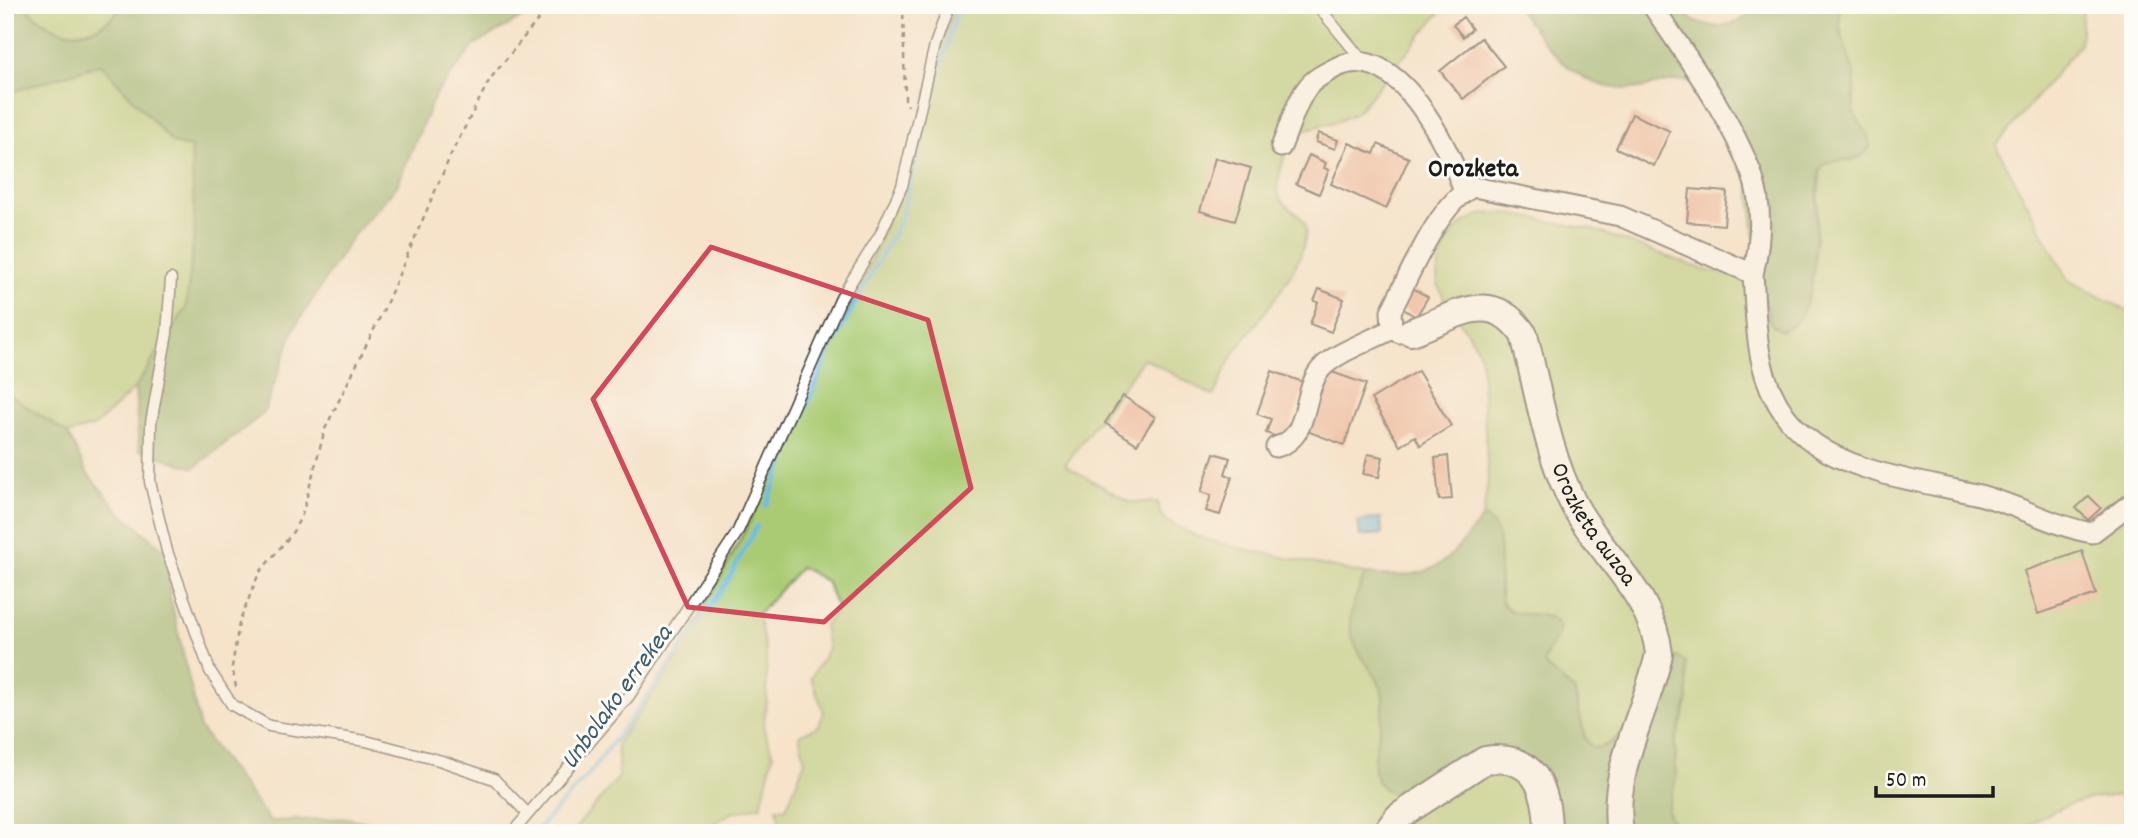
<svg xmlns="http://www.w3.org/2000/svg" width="2138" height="838" font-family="Dekko,sans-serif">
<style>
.green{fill:#aacb73;stroke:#637448;stroke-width:2}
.forest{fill:#87af65;stroke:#526640;stroke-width:2}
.water{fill:#6cbce7;stroke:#446c82;stroke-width:2}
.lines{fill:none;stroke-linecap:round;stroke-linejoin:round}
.stream{stroke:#6cbce7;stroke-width:4.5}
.building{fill:#eba48a}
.lane-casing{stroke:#3d3a36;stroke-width:13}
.street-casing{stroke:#3d3a36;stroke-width:23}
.secondary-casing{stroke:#3d3a36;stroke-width:30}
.path{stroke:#3d3a36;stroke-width:2.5;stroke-dasharray:5 5;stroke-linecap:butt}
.lane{stroke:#fff;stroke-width:10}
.street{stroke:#fff;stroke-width:19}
.secondary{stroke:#fff;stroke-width:26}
.marked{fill:none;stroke:#d1495b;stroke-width:5;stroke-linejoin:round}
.labels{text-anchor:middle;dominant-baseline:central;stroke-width:6;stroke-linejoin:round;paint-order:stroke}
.street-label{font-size:24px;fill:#1c1c1c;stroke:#fdfcf7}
.neighbourhood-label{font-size:26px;font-weight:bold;fill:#1c1c1c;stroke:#fdfcf7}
.water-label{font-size:26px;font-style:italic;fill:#3c5c6d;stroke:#fdfcf7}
</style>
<rect width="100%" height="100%" fill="#fdfcf7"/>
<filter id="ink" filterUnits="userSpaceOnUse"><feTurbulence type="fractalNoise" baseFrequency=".0143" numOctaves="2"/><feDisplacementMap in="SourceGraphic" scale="14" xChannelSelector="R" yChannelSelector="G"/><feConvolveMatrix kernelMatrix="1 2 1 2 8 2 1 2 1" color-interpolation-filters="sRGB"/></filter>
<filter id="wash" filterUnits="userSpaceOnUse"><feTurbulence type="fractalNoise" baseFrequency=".00686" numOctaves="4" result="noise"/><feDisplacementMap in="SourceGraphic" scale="28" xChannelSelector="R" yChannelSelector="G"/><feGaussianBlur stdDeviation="1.57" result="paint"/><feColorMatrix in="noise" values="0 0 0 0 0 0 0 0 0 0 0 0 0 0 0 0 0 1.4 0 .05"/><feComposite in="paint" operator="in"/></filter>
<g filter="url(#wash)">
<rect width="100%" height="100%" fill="#f5e3cb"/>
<path class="green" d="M24 5H124C92 43 56 40 24 5Z
M955 5H1446L1358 111C1325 135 1295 112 1281 169 1279 178 1275 188 1279 196 1284 207 1299 213 1305 223 1313 264 1252 324 1232 357 1224 369 1221 384 1213 396L1144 358 1065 465 1130 502H1158L1160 513 1166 521 1195 536 1229 546 1365 574C1350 612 1341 629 1367 664 1375 675 1382 685 1383 698 1386 728 1366 754 1379 784L1425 792 1520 764 1546 833H781L777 808 786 809 805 761 799 735 819 726 824 712 811 678 828 649 824 626 838 609 826 581 801 567 758 614 766 653 767 700 763 727 773 754 761 806 731 813 699 833H571L619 777 617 743 678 658 768 486 866 272 910 161 941 41Z
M1840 5H2083L2080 44 1996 146 2068 280 2133 314V795C2082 795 2058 806 2016 833H1688L1671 820 1667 811 1676 778 1675 743 1684 715 1677 657 1669 658C1655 681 1622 754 1592 747L1585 738 1574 690 1545 666V656L1560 629 1551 617 1513 613 1501 601 1498 539 1496 531 1483 516 1488 480 1481 360C1474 333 1450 315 1440 290 1435 278 1438 269 1441 258 1451 227 1472 210 1505 213L1591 229 1708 271 1759 276 1770 323 1781 331 1791 326 1813 274 1821 167 1829 161 1849 160 1868 135 1853 112 1855 87 1838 19Z
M101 64 173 143 191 147 195 228 186 308 135 388 95 426 68 434 5 392V94Z"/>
<path class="forest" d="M5 5H24C56 40 92 43 124 5H527L526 15 475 45 435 95 397 186 352 237 294 329 264 413 194 468 139 450 135 388 186 308 195 228 191 147 173 143 101 64 5 94Z
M1516 5H1677L1693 21 1717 27 1738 22 1761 5H1840V31L1855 76 1853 112 1868 135 1870 147C1859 168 1835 153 1821 167 1809 205 1830 314 1781 331L1770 323 1759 276 1749 179 1694 83C1677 76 1658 86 1641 88 1580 97 1547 48 1516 5Z
M5 392 68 434 87 473 120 512 168 553 170 596 200 728 270 821 349 818 422 833H5Z
M1483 516C1513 533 1491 580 1503 605 1519 622 1544 606 1559 625 1560 641 1543 649 1545 666L1574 690 1585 738 1592 747C1622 754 1655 681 1669 658L1677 657 1686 662 1688 700 1675 743 1676 778 1667 811 1671 820 1688 833H1546L1520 764 1404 797C1348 788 1388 728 1383 696 1381 683 1374 674 1366 663 1340 627 1350 612 1365 574 1434 579 1442 570 1483 516Z"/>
<path class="water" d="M1381 518 1382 534 1360 536 1358 521Z"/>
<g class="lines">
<path class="stream" d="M766 506 827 356 901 219 938 74 959 5
M534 833 589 774 666 671 727 582 757 526"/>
</g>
<g id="blocks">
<path class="building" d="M1463 17 1472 29 1463 37 1453 25Z
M1481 38 1504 66 1463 99 1440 71Z
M1632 114 1670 131 1654 166 1616 148Z
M1318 133 1338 140 1335 149 1316 142Z
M1349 143 1374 154 1378 144 1409 158 1386 209 1331 184Z
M1309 155 1326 163 1324 168 1329 170 1319 194 1296 184Z
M1215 158 1251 168 1235 221 1200 211Z
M1690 189 1727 192 1724 225 1687 222Z
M1319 289 1344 299 1331 332 1310 324 1318 302 1314 301Z
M1414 289 1428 297 1416 317 1402 308Z
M1326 370 1366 384 1344 445 1304 430Z
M1272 371 1306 383 1286 440 1266 433 1271 419 1257 414Z
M1418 371 1451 426 1420 445 1415 436 1400 446 1371 399Z
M1123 396 1155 417 1137 444 1105 423Z
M1214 453 1230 458 1225 474 1232 477 1220 515 1206 511 1211 495 1201 492Z
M1368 454 1383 457 1379 477 1363 474Z
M1448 456 1452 499 1439 500 1435 458Z
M2089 496 2101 508 2088 520 2076 508Z
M2082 551 2096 594 2038 614 2024 571Z"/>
</g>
</g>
<g filter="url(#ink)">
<use href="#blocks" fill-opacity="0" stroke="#3d3a36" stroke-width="2"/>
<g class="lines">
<g class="lane-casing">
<path id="lane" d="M1317 5 1362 60
M171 279 167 333 151 423 150 482 167 551 210 671 232 705 269 726 366 741 442 761 494 779 528 814
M512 833 629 696 737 533 841 298 880 235 902 186 935 45 949 5"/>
</g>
<g class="street-casing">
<path id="street" d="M1281 147C1289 129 1295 104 1307 88 1314 78 1326 73 1337 67 1397 39 1448 146 1464 191
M1753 274C1755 302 1755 331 1761 359 1784 468 1885 473 1975 494 2015 503 2052 526 2092 533L2133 502
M1411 332 1400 333 1392 329 1391 311C1408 279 1440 199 1474 187L1620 216 1753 274C1761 241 1763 204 1751 172 1728 112 1687 58 1652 5
M1276 447C1311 438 1301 394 1320 370 1333 353 1373 340 1392 329"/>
</g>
<g class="secondary-casing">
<g id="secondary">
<path id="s1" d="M1411 332C1455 317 1491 286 1524 335 1538 390 1547 452 1573 503 1600 555 1653 593 1659 654 1646 714 1610 769 1620 833"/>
<path d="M1386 833 1398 817 1485 760C1535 753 1548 789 1548 833"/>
</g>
</g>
<path class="path" d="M903 5 905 99 908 106
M236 687 232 667 239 623 259 573 291 535 302 515 325 429 384 309 452 152 490 79 550 5"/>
<use href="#lane" class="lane"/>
<use href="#street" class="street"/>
<use href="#secondary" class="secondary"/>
</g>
</g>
<path d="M0 0H2138V838H0ZM711 247 928 320 971 488 824 622 688 607 593 399Z" fill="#f5e3cb" fill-opacity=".55" fill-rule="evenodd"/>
<path class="marked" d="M711 247 928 320 971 488 824 622 688 607 593 399Z"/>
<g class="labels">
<g class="street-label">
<text stroke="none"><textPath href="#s1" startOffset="331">Orozketa auzoa</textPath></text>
</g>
<g class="neighbourhood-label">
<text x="1473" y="170">Orozketa</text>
</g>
<g class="water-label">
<text transform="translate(618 698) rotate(-54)">Unbolako errekea</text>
</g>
</g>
<rect width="2138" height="838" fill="none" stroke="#fdfcf7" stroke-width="28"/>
<path d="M1876 786v10h117v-10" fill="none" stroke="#1c1c1c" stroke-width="3.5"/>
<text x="1886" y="786" font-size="21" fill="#1c1c1c" stroke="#fdfcf7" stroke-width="5" paint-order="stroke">50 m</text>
</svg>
